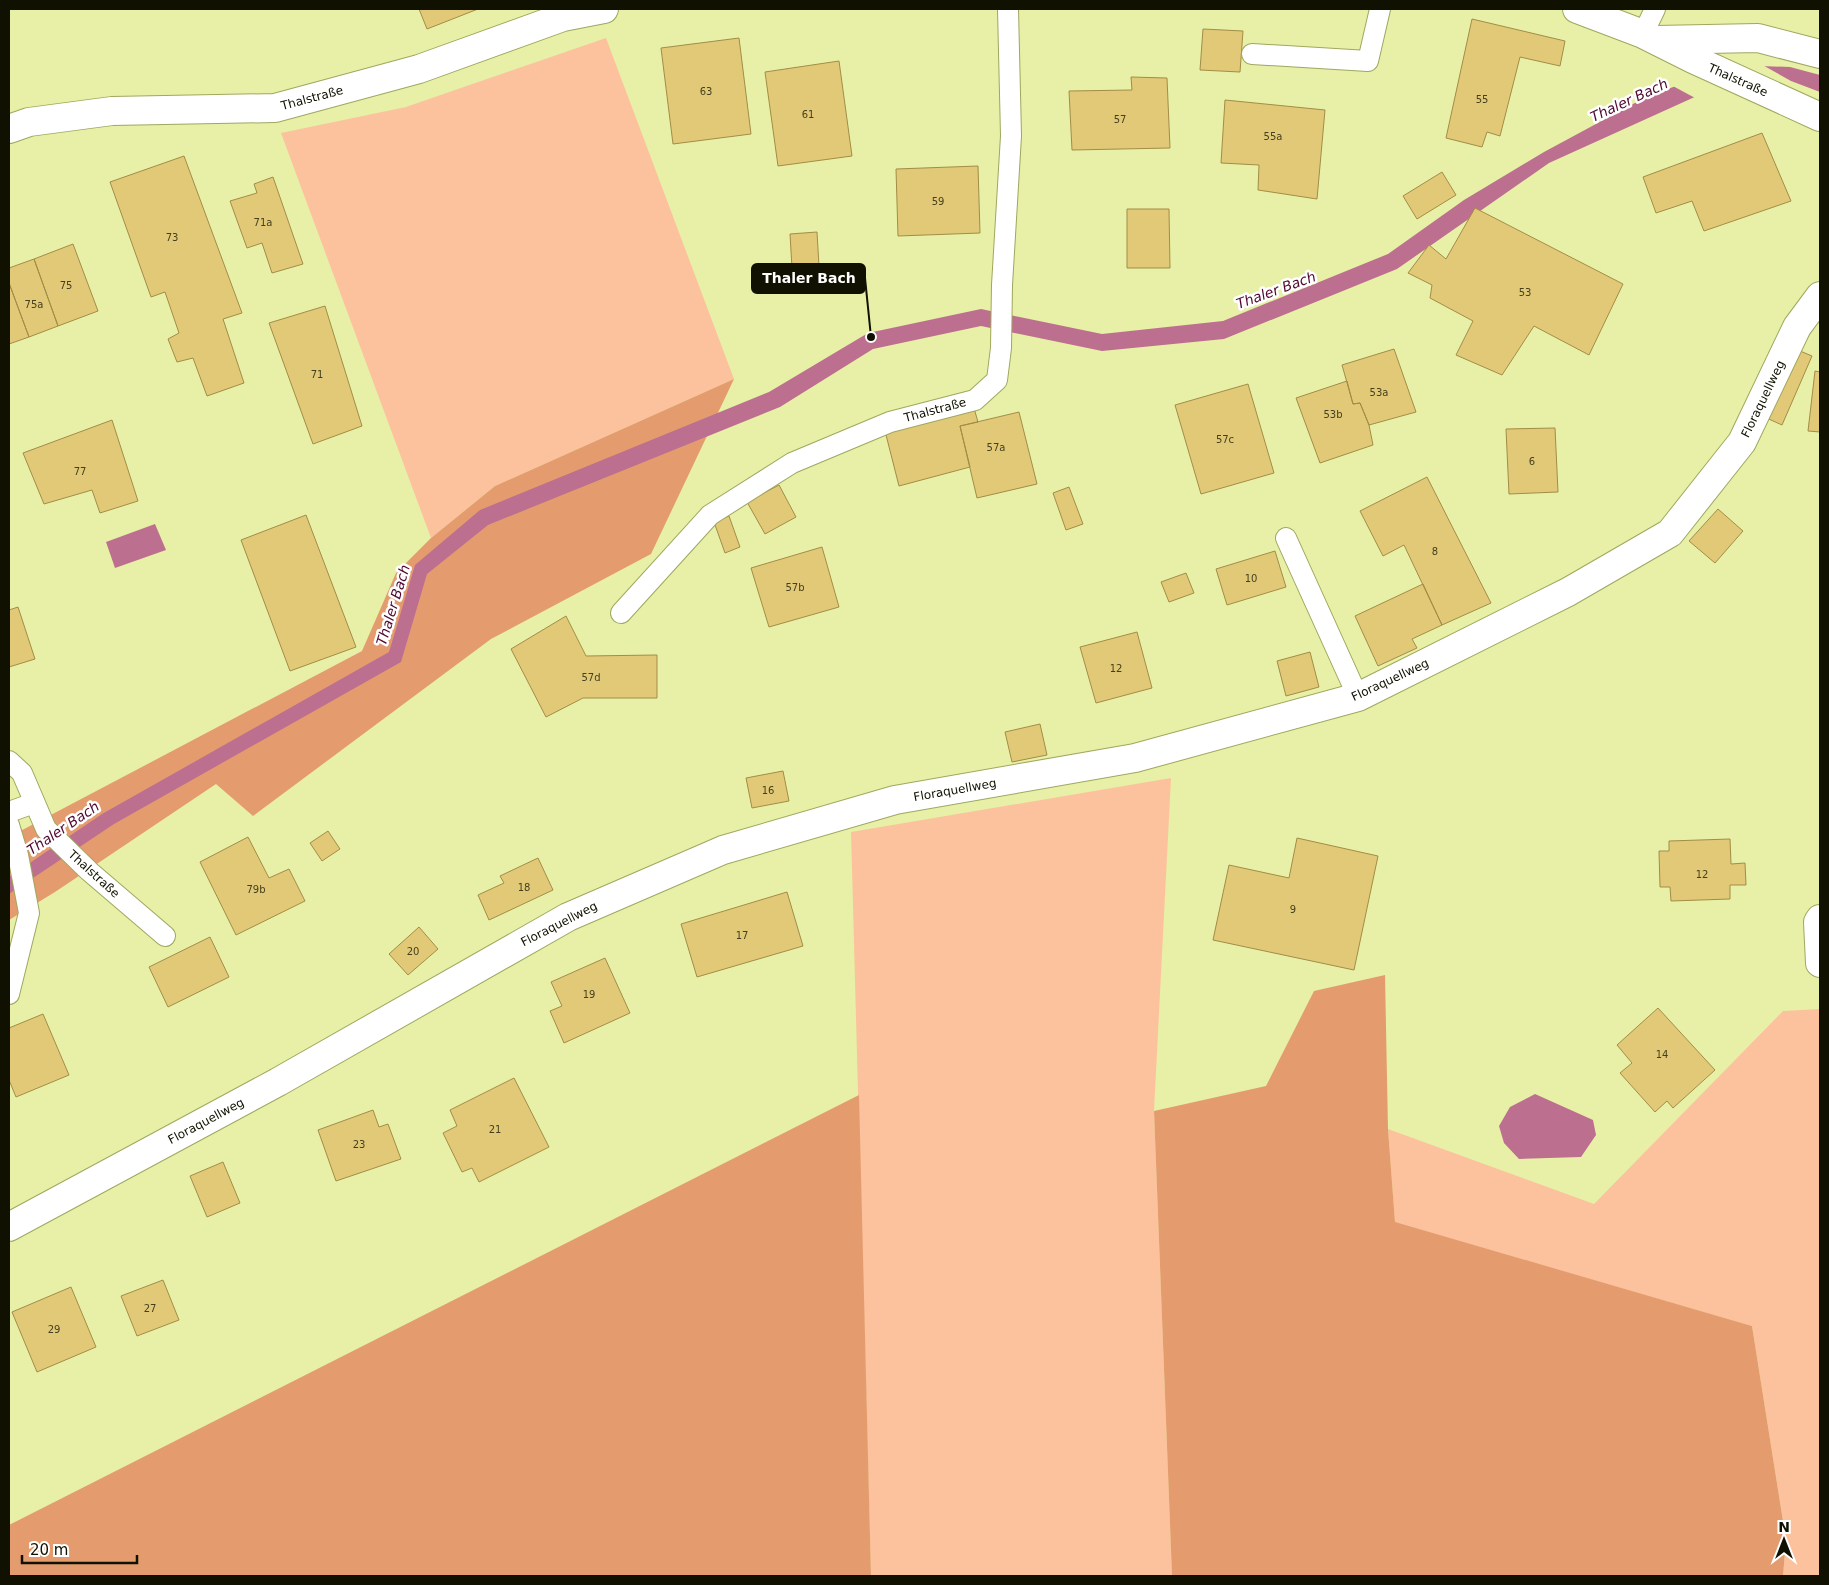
<svg xmlns="http://www.w3.org/2000/svg" width="1829" height="1585" viewBox="0 0 1829 1585" font-family="'DejaVu Sans',sans-serif">
	<style>
		.green { fill: #fcc29d }
		.forest { fill: #e49c6e }
		.water { fill: #bd6f90 }
		.pier { fill: #e7f0a6 }
		.building { fill: #e1c977; stroke: #a28d46 }
		.lines { fill: none; stroke-linecap: round; stroke-linejoin: round }
		.service-casing { stroke: #a0a75f; stroke-width: 22 }
		.minor-casing { stroke: #a0a75f; stroke-width: 30 }
		.secondary-casing { stroke: #a0a75f; stroke-width: 30 }
		.service { stroke: #fff; stroke-width: 20 }
		.minor { stroke: #fff; stroke-width: 28 }
		.secondary { stroke: #fff; stroke-width: 28 }
		.labels { text-anchor: middle; stroke-width: 5; stroke-linejoin: round; paint-order: stroke }
		.number-label { font-size: 10px; fill: #443f1e }
		.street-label { font-size: 12px; fill: #101100; stroke: #fff }
		.water-label { font-size: 14px; font-style: italic; fill: #50072f; stroke: #fff }
		.leader { fill: none; stroke: #101100; stroke-width: 2 }
		.callout-dot { fill: #101100; stroke: #fff; stroke-width: 2 }
		.callout { fill: #101100; stroke: #101100; stroke-width: 2 }
		.callout-label { font-size: 14px; text-anchor: middle; font-weight: bold; fill: #fff }
	</style>
	<rect width="100%" height="100%" fill="#e7f0a6"/>
	<path class="green" d="M 606,38 L 734,379 L 495,486 L 431,538 L 281,133 L 406,107 Z
		M 1171,778 L 1154,1111 L 1172,1576 L 871,1576 L 851,832 Z
		M 1820,1009 L 1820,1576 L 1783,1576 L 1786,1540 L 1752,1326 L 1395,1223 L 1388,1129 L 1594,1204 L 1783,1011 Z"/>
	<path class="forest" d="M 734,379 L 651,554 L 491,639 L 253,816 L 216,784 L 55,892 L 9,920 L 9,837 L 362,651 L 396,573 L 431,538 L 495,486 Z
		M 1385,975 L 1388,1129 L 1395,1222 L 1752,1326 L 1786,1540 L 1783,1576 L 1172,1576 L 1154,1111 L 1266,1086 L 1314,991 Z
		M 859,1095 L 871,1576 L 9,1576 L 9,1525 Z"/>
	<path class="water" d="M 1733,65 L 1790,67 L 1820,75 L 1820,92 L 1791,81 L 1730,81 L 1549,163 L 1397,269 L 1224,339 L 1102,351 L 981,326 L 873,349 L 780,407 L 488,525 L 427,574 L 401,662 L 114,824 L 9,894 L 9,877 L 102,814 L 389,652 L 415,565 L 480,510 L 769,392 L 868,333 L 981,309 L 1102,334 L 1223,321 L 1388,254 L 1464,200 L 1544,152 L 1646,97 Z
		M 155,524 L 166,550 L 115,568 L 106,542 Z
		M 1535,1094 L 1593,1120 L 1596,1135 L 1581,1157 L 1519,1159 L 1504,1143 L 1499,1126 L 1510,1107 Z"/>
	<path class="pier" d="M 1733,63 L 1759,63 L 1791,81 L 1782,83 L 1731,84 L 1697,99 L 1671,85 Z"/>
	<path class="building" d="M 419,9 L 478,9 L 427,29 Z
		M 1472,19 L 1565,41 L 1560,66 L 1520,57 L 1500,136 L 1487,132 L 1482,147 L 1446,138 Z
		M 1203,29 L 1243,31 L 1240,72 L 1200,70 Z
		M 739,38 L 751,134 L 673,144 L 661,48 Z
		M 839,61 L 852,156 L 778,166 L 765,72 Z
		M 1131,77 L 1167,78 L 1170,148 L 1072,150 L 1069,91 L 1132,90 Z
		M 1225,100 L 1325,110 L 1317,199 L 1258,190 L 1259,165 L 1221,163 Z
		M 1762,133 L 1791,201 L 1704,231 L 1692,201 L 1656,213 L 1643,177 Z
		M 184,156 L 242,313 L 223,319 L 244,383 L 207,396 L 193,358 L 177,362 L 168,339 L 179,333 L 165,292 L 151,297 L 110,182 Z
		M 978,166 L 980,233 L 898,236 L 896,169 Z
		M 1442,172 L 1456,195 L 1417,219 L 1403,196 Z
		M 273,177 L 303,264 L 272,273 L 262,243 L 247,248 L 230,201 L 257,193 L 254,184 Z
		M 1475,208 L 1623,284 L 1589,355 L 1534,326 L 1502,375 L 1456,355 L 1473,321 L 1430,298 L 1432,285 L 1408,273 L 1429,245 L 1446,259 Z
		M 1127,209 L 1169,209 L 1170,268 L 1127,268 Z
		M 817,232 L 819,266 L 792,268 L 790,234 Z
		M 73,244 L 98,311 L 58,326 L 34,259 Z
		M 34,259 L 58,326 L 29,337 L 9,283 L 9,268 Z
		M 9,283 L 29,337 L 9,344 Z
		M 325,306 L 362,426 L 313,444 L 269,323 Z
		M 1793,348 L 1812,356 L 1782,425 L 1762,416 Z
		M 1394,349 L 1416,412 L 1369,425 L 1360,403 L 1353,404 L 1342,365 Z
		M 1815,371 L 1820,372 L 1820,432 L 1808,431 Z
		M 1347,381 L 1353,404 L 1360,403 L 1369,425 L 1373,445 L 1320,463 L 1296,398 Z
		M 1248,384 L 1274,473 L 1201,494 L 1175,405 Z
		M 974,408 L 978,422 L 960,426 L 970,467 L 899,486 L 885,431 Z
		M 1019,412 L 1037,484 L 977,498 L 960,426 Z
		M 112,420 L 138,501 L 100,513 L 92,490 L 44,504 L 23,453 Z
		M 1555,428 L 1558,492 L 1509,494 L 1506,429 Z
		M 1427,477 L 1491,603 L 1442,625 L 1404,545 L 1383,556 L 1360,511 Z
		M 779,485 L 796,517 L 765,534 L 747,502 Z
		M 1069,487 L 1083,524 L 1066,530 L 1053,493 Z
		M 1718,509 L 1743,531 L 1715,563 L 1689,541 Z
		M 306,515 L 356,647 L 290,671 L 241,540 Z
		M 729,516 L 740,547 L 725,553 L 714,522 Z
		M 822,547 L 839,607 L 769,627 L 751,568 Z
		M 1275,551 L 1286,587 L 1227,605 L 1216,569 Z
		M 1186,573 L 1194,593 L 1169,602 L 1161,582 Z
		M 1423,584 L 1442,625 L 1412,639 L 1417,648 L 1378,666 L 1355,616 Z
		M 18,607 L 35,659 L 9,667 L 9,610 Z
		M 566,616 L 586,656 L 657,655 L 657,698 L 583,698 L 546,717 L 511,649 Z
		M 1137,632 L 1152,688 L 1096,703 L 1080,647 Z
		M 1310,652 L 1319,687 L 1286,696 L 1277,661 Z
		M 1040,724 L 1047,755 L 1012,762 L 1005,732 Z
		M 783,771 L 789,801 L 752,808 L 746,778 Z
		M 328,831 L 340,849 L 322,861 L 310,843 Z
		M 248,837 L 269,878 L 289,869 L 305,901 L 236,935 L 200,862 Z
		M 1297,838 L 1378,856 L 1354,970 L 1213,940 L 1229,865 L 1289,878 Z
		M 1730,839 L 1731,864 L 1745,863 L 1746,885 L 1730,885 L 1730,899 L 1671,901 L 1670,887 L 1660,887 L 1659,851 L 1669,851 L 1669,841 Z
		M 538,858 L 553,890 L 489,920 L 478,895 L 504,883 L 500,876 Z
		M 787,892 L 803,946 L 697,977 L 681,924 Z
		M 419,927 L 438,949 L 408,975 L 389,954 Z
		M 210,937 L 229,977 L 168,1007 L 149,967 Z
		M 605,958 L 630,1013 L 564,1043 L 550,1011 L 562,1006 L 551,982 Z
		M 1658,1008 L 1715,1070 L 1673,1108 L 1667,1101 L 1655,1112 L 1620,1073 L 1632,1063 L 1617,1045 Z
		M 43,1014 L 69,1075 L 16,1097 L 9,1080 L 9,1028 Z
		M 514,1078 L 549,1147 L 479,1182 L 472,1168 L 462,1172 L 443,1133 L 457,1126 L 450,1110 Z
		M 373,1110 L 379,1127 L 388,1124 L 401,1159 L 336,1181 L 318,1130 Z
		M 223,1162 L 240,1203 L 207,1217 L 190,1176 Z
		M 163,1280 L 179,1320 L 137,1336 L 121,1296 Z
		M 71,1287 L 96,1347 L 37,1372 L 12,1312 Z"/>
	<g class="lines">
		<g class="service-casing">
			<path id="service" d="M 1643,34 L 1655,9
				M 1252,54 L 1368,61 L 1380,9
				M 1286,538 L 1358,697
				M 621,613 L 710,515 L 792,463 L 890,422 L 975,400 L 997,380 L 1001,348 L 1002,285 L 1011,136 L 1008,9
				M 9,761 L 22,773 L 46,829 L 89,871 L 165,936
				M 9,812 L 34,803
				M 9,825 L 18,855 L 29,913 L 9,994"/>
		</g>
		<g class="minor-casing">
			<path id="minor" d="M 1656,40 L 1758,38 L 1820,54
				M 1820,919 L 1818,922 L 1820,963
				M 9,1227 L 278,1082 L 568,917 L 723,850 L 895,800 L 1135,758 L 1358,697 L 1568,592 L 1670,533 L 1742,442 L 1797,327 L 1820,296"/>
		</g>
		<g class="secondary-casing">
			<path id="secondary" d="M 1577,9 L 1643,34 L 1693,59 L 1820,117
				M 9,129 L 29,122 L 112,111 L 275,108 L 419,69 L 563,17 L 604,9"/>
		</g>
		<use href="#service" class="service"/>
		<use href="#minor" class="minor"/>
		<use href="#secondary" class="secondary"/>
	</g>
	<g class="labels">
		<g class="number-label">
			<text x="706" y="95">63</text>
			<text x="1482" y="103">55</text>
			<text x="808" y="118">61</text>
			<text x="1120" y="123">57</text>
			<text x="1273" y="140">55a</text>
			<text x="938" y="205">59</text>
			<text x="263" y="226">71a</text>
			<text x="172" y="241">73</text>
			<text x="66" y="289">75</text>
			<text x="1525" y="296">53</text>
			<text x="34" y="308">75a</text>
			<text x="317" y="378">71</text>
			<text x="1379" y="396">53a</text>
			<text x="1333" y="418">53b</text>
			<text x="1225" y="443">57c</text>
			<text x="996" y="451">57a</text>
			<text x="1532" y="465">6</text>
			<text x="80" y="475">77</text>
			<text x="1435" y="555">8</text>
			<text x="1251" y="582">10</text>
			<text x="795" y="591">57b</text>
			<text x="1116" y="672">12</text>
			<text x="591" y="681">57d</text>
			<text x="768" y="794">16</text>
			<text x="1702" y="878">12</text>
			<text x="524" y="891">18</text>
			<text x="256" y="893">79b</text>
			<text x="1293" y="913">9</text>
			<text x="742" y="939">17</text>
			<text x="413" y="955">20</text>
			<text x="589" y="998">19</text>
			<text x="1662" y="1058">14</text>
			<text x="495" y="1133">21</text>
			<text x="359" y="1148">23</text>
			<text x="150" y="1312">27</text>
			<text x="54" y="1333">29</text>
		</g>
		<g class="street-label">
			<text transform="translate(1738 80) rotate(24)" y="4">Thalstraße</text>
			<text transform="translate(312 98) rotate(-15)" y="4">Thalstraße</text>
			<text transform="translate(1763 399) rotate(-64)" y="4">Floraquellweg</text>
			<text transform="translate(935 410) rotate(-15)" y="4">Thalstraße</text>
			<text transform="translate(1390 680) rotate(-25)" y="4">Floraquellweg</text>
			<text transform="translate(955 790) rotate(-10)" y="4">Floraquellweg</text>
			<text transform="translate(94 874) rotate(42)" y="4">Thalstraße</text>
			<text transform="translate(559 924) rotate(-27)" y="4">Floraquellweg</text>
			<text transform="translate(206 1121) rotate(-28)" y="4">Floraquellweg</text>
		</g>
		<g class="water-label">
			<text transform="translate(1629 100) rotate(-25)" y="5">Thaler Bach</text>
			<text transform="translate(1276 290) rotate(-20)" y="5">Thaler Bach</text>
			<text transform="translate(393 605) rotate(-73)" y="5">Thaler Bach</text>
			<text transform="translate(63 828) rotate(-34)" y="5">Thaler Bach</text>
		</g>
	</g>
	<path class="leader" d="M871 337L865 278"/>
	<circle class="callout-dot" cx="871" cy="337" r="5"/>
	<rect class="callout" x="752" y="264" width="113" height="29" rx="5"/>
	<g class="callout-label">
		<text x="809" y="283">Thaler Bach</text>
	</g>
	<rect width="1829" height="1585" fill="none" stroke="#101100" stroke-width="20"/>
	<g transform="translate(1784 1540)" stroke="#ffffff" stroke-width="4" paint-order="stroke">
	<path d="M0-4L9 19L0 12L-9 19Z" fill="#101100"/>
	<text y="-8" font-size="14" font-weight="bold" text-anchor="middle" fill="#101100">N</text>
	</g>
	<path d="M22 1555v8h115v-8" fill="none" stroke="#101100" stroke-width="2.5"/>
	<text x="30" y="1555" font-size="15" fill="#101100" stroke="#ffffff" stroke-width="4" paint-order="stroke">20 m</text>
</svg>
